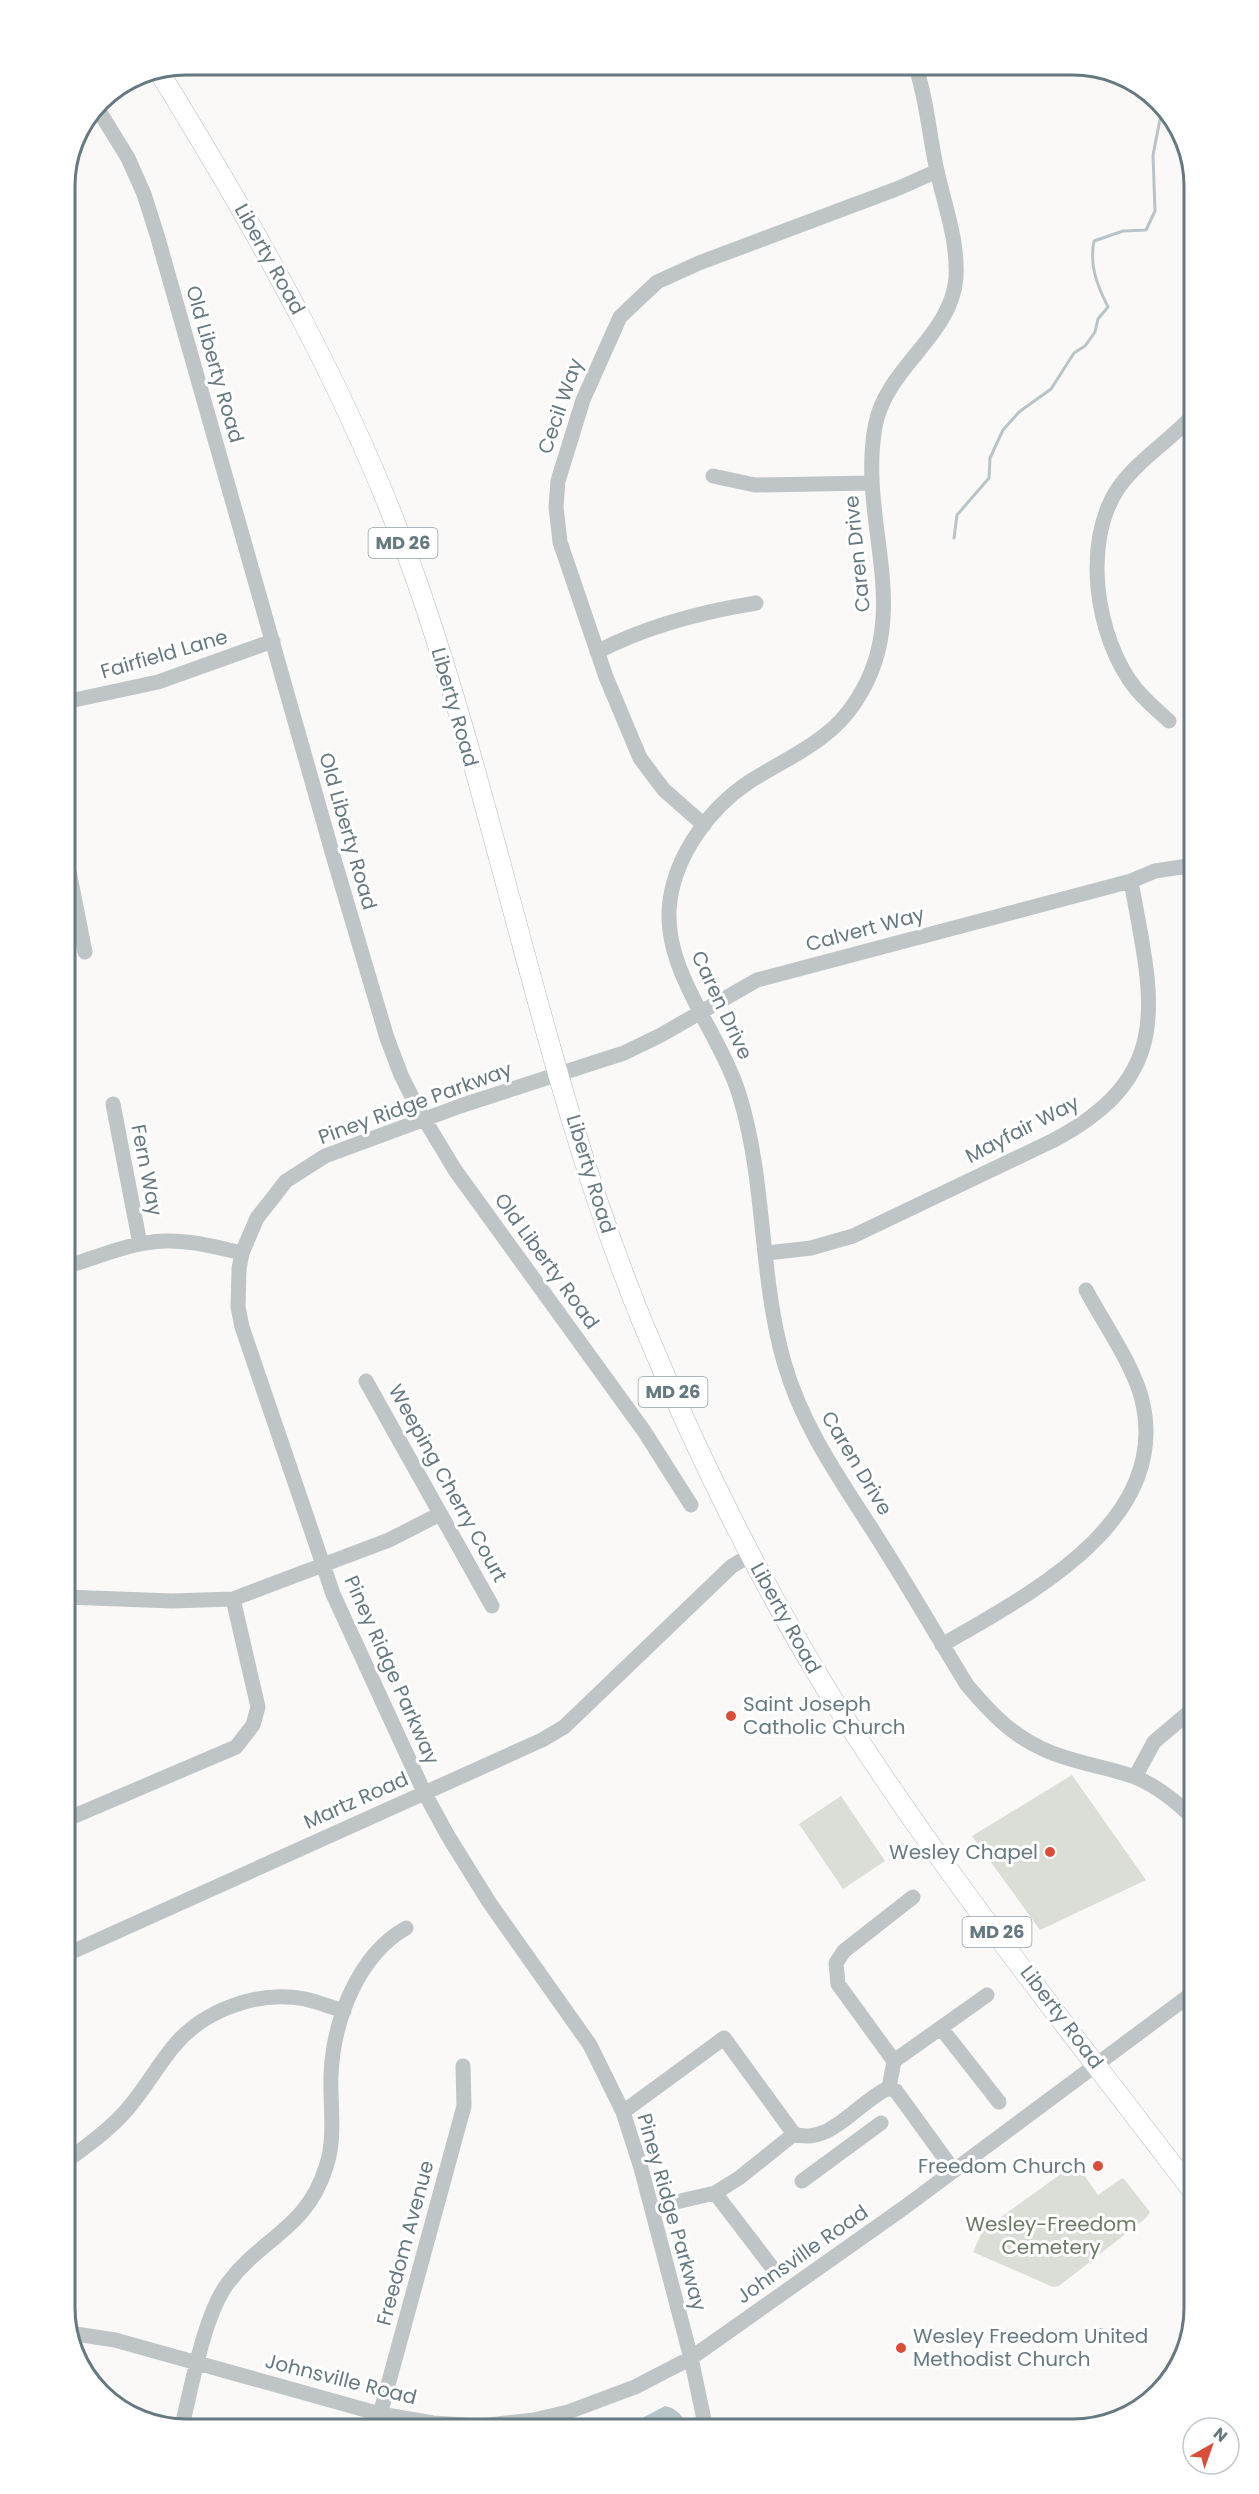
<svg xmlns="http://www.w3.org/2000/svg" width="1259" height="2494" viewBox="0 0 1259 2494" font-family="Poppins,sans-serif">
	<style>
		.green { fill: #daded7 }
		.water { fill: #b8c5c8 }
		.lines { fill: none; stroke-linecap: round; stroke-linejoin: round }
		.stream { stroke: #b8c5c8; stroke-width: 3 }
		.major-casing { stroke: #b3b9bc; stroke-width: 21 }
		.minor { stroke: #bfc4c7; stroke-width: 15 }
		.major { stroke: #fff; stroke-width: 20 }
		.poi-dot { fill: #d84e3a; stroke: #fff; stroke-width: 2 }
		.labels { text-anchor: middle; stroke-width: 6; stroke-linejoin: round; paint-order: stroke }
		.shield { fill: #fff; stroke: #94a0a6; stroke-width: 1.5 }
		.shield-label { font-size: 18px; font-weight: bold; fill: #667880 }
		.street-label { font-size: 20px; fill: #667880; stroke: #fff }
		.poi-label { font-size: 20px; fill: #667880; stroke: #fff; text-anchor: start }
		.park-label { font-size: 20px; fill: #6b7965; stroke: #fff }
		.rim { fill: none; stroke: #667880; stroke-width: 3 }
	</style>
	<rect width="100%" height="100%" fill="#faf9f8"/>
	<path class="green" d="M 1072,1775 L 1146,1880 L 1040,1930 L 972,1836 Z
		M 841,1796 L 885,1861 L 843,1889 L 799,1824 Z
		M 1076,2163 L 1098,2195 L 1122,2178 L 1124,2179 L 1150,2212 L 1146,2218 L 1059,2286 L 1053,2287 L 973,2252 L 983,2230 Z"/>
	<path class="water" d="M 1100,2328 L 1105,2329 L 1108,2334 L 1098,2344 L 1093,2343 L 1092,2334 Z
		M 665,2406 C 678,2409 684,2416 686,2429 L 621,2429 Z"/>
	<g class="lines">
		<path class="stream" d="M 954,538 L 957,515 L 989,478 L 990,458 L 1003,430 L 1019,412 L 1051,389 L 1074,353 L 1085,346 L 1095,332 L 1098,319 L 1108,307 C 1097,285 1089,265 1094,241 L 1123,231 L 1146,230 L 1155,211 L 1153,155 L 1162,109"/>
		<g class="major-casing">
			<path id="major" d="M 158,70 C 259,234 354,400 417,582 C 502,827 545,1086 644,1326 C 696,1452 756,1574 827,1690 C 936,1866 1069,2028 1194,2193"/>
		</g>
		<path class="minor" d="M 915,65 C 927,99 929,135 937,171 C 945,207 958,240 956,278 C 951,337 885,368 875,427 C 858,523 915,611 856,701 C 830,742 788,757 749,782 C 710,808 677,853 670,900 C 660,968 719,1030 739,1094 C 766,1180 759,1275 784,1362 C 803,1430 845,1486 882,1545 C 911,1591 938,1638 967,1685 C 989,1711 1011,1735 1043,1749 C 1072,1763 1105,1766 1135,1777 C 1157,1786 1178,1803 1194,1819
			M 96,106 L 128,158 L 144,194 L 157,235 L 334,859 L 387,1038 L 401,1075 L 417,1107 L 455,1170 L 644,1431 L 691,1505
			M 713,476 L 755,485 L 871,483
			M 597,652 C 646,626 701,612 756,603
			M 65,702 L 158,682 L 273,641
			M 1169,721 C 1158,711 1146,701 1136,689 C 1096,639 1081,542 1119,487 C 1139,459 1171,440 1194,414
			M 704,825 L 664,790 L 640,758 L 606,677 L 560,542 L 556,507 L 558,481 L 583,400 L 620,317 L 657,282 L 699,263 L 899,188 L 937,171
			M 65,851 L 85,952
			M 113,1104 L 140,1244
			M 767,1253 L 811,1248 L 853,1236 L 1052,1141 C 1178,1075 1152,999 1131,881
			M 65,1267 C 96,1258 131,1242 164,1241 C 190,1240 216,1247 242,1253
			M 366,1381 L 492,1606
			M 65,1597 L 172,1601 L 233,1599 L 389,1540 L 440,1514
			M 942,1645 C 1028,1595 1172,1522 1142,1400 C 1134,1366 1103,1322 1086,1290
			M 1135,1777 L 1154,1742 L 1194,1708
			M 65,1820 L 236,1747 L 253,1725 L 258,1707 L 233,1599
			M 65,1955 L 542,1740 L 564,1727 L 732,1566 L 751,1555
			M 941,2028 L 999,2102
			M 894,2061 L 838,1984 L 836,1963 L 844,1951 L 913,1897
			M 889,2088 L 894,2061 L 987,1995
			M 889,2088 L 896,2091 L 954,2171
			M 623,2112 L 724,2038 L 794,2134 C 831,2146 858,2101 889,2088
			M 65,2162 C 85,2147 107,2132 124,2113 C 143,2092 156,2068 173,2047 C 203,2010 258,1990 305,1999 C 318,2002 331,2007 344,2011
			M 802,2181 L 881,2123
			M 715,2193 L 774,2270
			M 676,2202 L 715,2193 L 739,2178 L 794,2134
			M 69,2333 L 115,2340 L 380,2414 L 433,2423 L 480,2426 L 534,2420 L 568,2412 L 635,2387 L 691,2358 L 905,2207 L 1194,1992
			M 181,2429 C 192,2388 203,2316 228,2283 C 262,2237 307,2229 326,2167 C 336,2138 330,2106 331,2076 C 333,2022 357,1956 406,1928
			M 376,2429 L 464,2106 L 463,2066
			M 706,2429 L 691,2358 L 641,2168 L 623,2112 L 590,2045 L 489,1902 L 448,1836 L 424,1792 L 333,1594 L 242,1327 L 238,1307 L 239,1269 L 242,1253 L 257,1218 L 286,1181 L 325,1156 L 463,1105 L 624,1053 L 661,1035 L 757,980 L 1131,881 L 1155,871 L 1194,865"/>
		<use href="#major" class="major"/>
	</g>
	<g class="poi-dot">
		<circle cx="731" cy="1716" r="6"/>
		<circle cx="1050" cy="1852" r="6"/>
		<circle cx="1098" cy="2166" r="6"/>
		<circle cx="901" cy="2348" r="6"/>
	</g>
	<g class="labels">
		<g class="shield">
			<rect x="368.5" y="528" width="69" height="30" rx="4.5"/>
			<rect x="638.5" y="1377" width="69" height="30" rx="4.5"/>
			<rect x="962.5" y="1917" width="69" height="30" rx="4.5"/>
		</g>
		<g class="shield-label">
			<text x="403" y="549">MD 26</text>
			<text x="673" y="1398">MD 26</text>
			<text x="997" y="1938">MD 26</text>
		</g>
		<g class="street-label">
			<text transform="translate(270 259) rotate(61)" y="7">Liberty Road</text>
			<text transform="translate(215 364) rotate(74)" y="7">Old Liberty Road</text>
			<text transform="translate(560 406) rotate(-71)" y="7">Cecil Way</text>
			<text transform="translate(857 554) rotate(-96)" y="7">Caren Drive</text>
			<text transform="translate(164 654) rotate(-16)" y="7">Fairfield Lane</text>
			<text transform="translate(455 707) rotate(74)" y="7">Liberty Road</text>
			<text transform="translate(348 831) rotate(74)" y="7">Old Liberty Road</text>
			<text transform="translate(865 929) rotate(-15)" y="7">Calvert Way</text>
			<text transform="translate(722 1005) rotate(65)" y="7">Caren Drive</text>
			<text transform="translate(415 1103) rotate(-20)" y="7">Piney Ridge Parkway</text>
			<text transform="translate(1022 1129) rotate(-27)" y="7">Mayfair Way</text>
			<text transform="translate(147 1170) rotate(79)" y="7">Fern Way</text>
			<text transform="translate(591 1174) rotate(73)" y="7">Liberty Road</text>
			<text transform="translate(547 1261) rotate(54)" y="7">Old Liberty Road</text>
			<text transform="translate(857 1463) rotate(59)" y="7">Caren Drive</text>
			<text transform="translate(448 1483) rotate(61)" y="7">Weeping Cherry Court</text>
			<text transform="translate(786 1618) rotate(61)" y="7">Liberty Road</text>
			<text transform="translate(392 1670) rotate(66)" y="7">Piney Ridge Parkway</text>
			<text transform="translate(356 1800) rotate(-24)" y="7">Martz Road</text>
			<text transform="translate(1062 2017) rotate(53)" y="7">Liberty Road</text>
			<text transform="translate(672 2212) rotate(74)" y="7">Piney Ridge Parkway</text>
			<text transform="translate(405 2243) rotate(-75)" y="7">Freedom Avenue</text>
			<text transform="translate(802 2254) rotate(-35)" y="7">Johnsville Road</text>
			<text transform="translate(341 2379) rotate(14)" y="7">Johnsville Road</text>
		</g>
		<g class="poi-label">
			<text x="743" y="1711">Saint Joseph<tspan x="743" dy="23">Catholic Church</tspan></text>
			<text x="1038" y="1859" text-anchor="end">Wesley Chapel</text>
			<text x="1086" y="2173" text-anchor="end">Freedom Church</text>
			<text x="913" y="2343">Wesley Freedom United<tspan x="913" dy="23">Methodist Church</tspan></text>
		</g>
		<g class="park-label">
			<text x="1051" y="2231">Wesley-Freedom<tspan x="1051" dy="23">Cemetery</tspan></text>
		</g>
	</g>
	<path d="M0 0H1259V2494H0ZM186 75H1073A111 111 0 0 1 1184 186V2308A111 111 0 0 1 1073 2419H186A111 111 0 0 1 75 2308V186A111 111 0 0 1 186 75Z" fill="#fff" fill-rule="evenodd"/>
	<path class="rim" d="M186 75H1073A111 111 0 0 1 1184 186V2308A111 111 0 0 1 1073 2419H186A111 111 0 0 1 75 2308V186A111 111 0 0 1 186 75Z"/>
	<g transform="translate(1211 2446) rotate(40)"><circle r="28" fill="#ffffff" stroke="#c2c9cc" stroke-width="1.5"/>
	<path d="M0-4.5L10 22L0 15L-10 22Z" fill="#d84e3a"/>
	<text y="-9" font-size="16" font-weight="bold" text-anchor="middle" fill="#667880">N</text>
	</g>
</svg>
